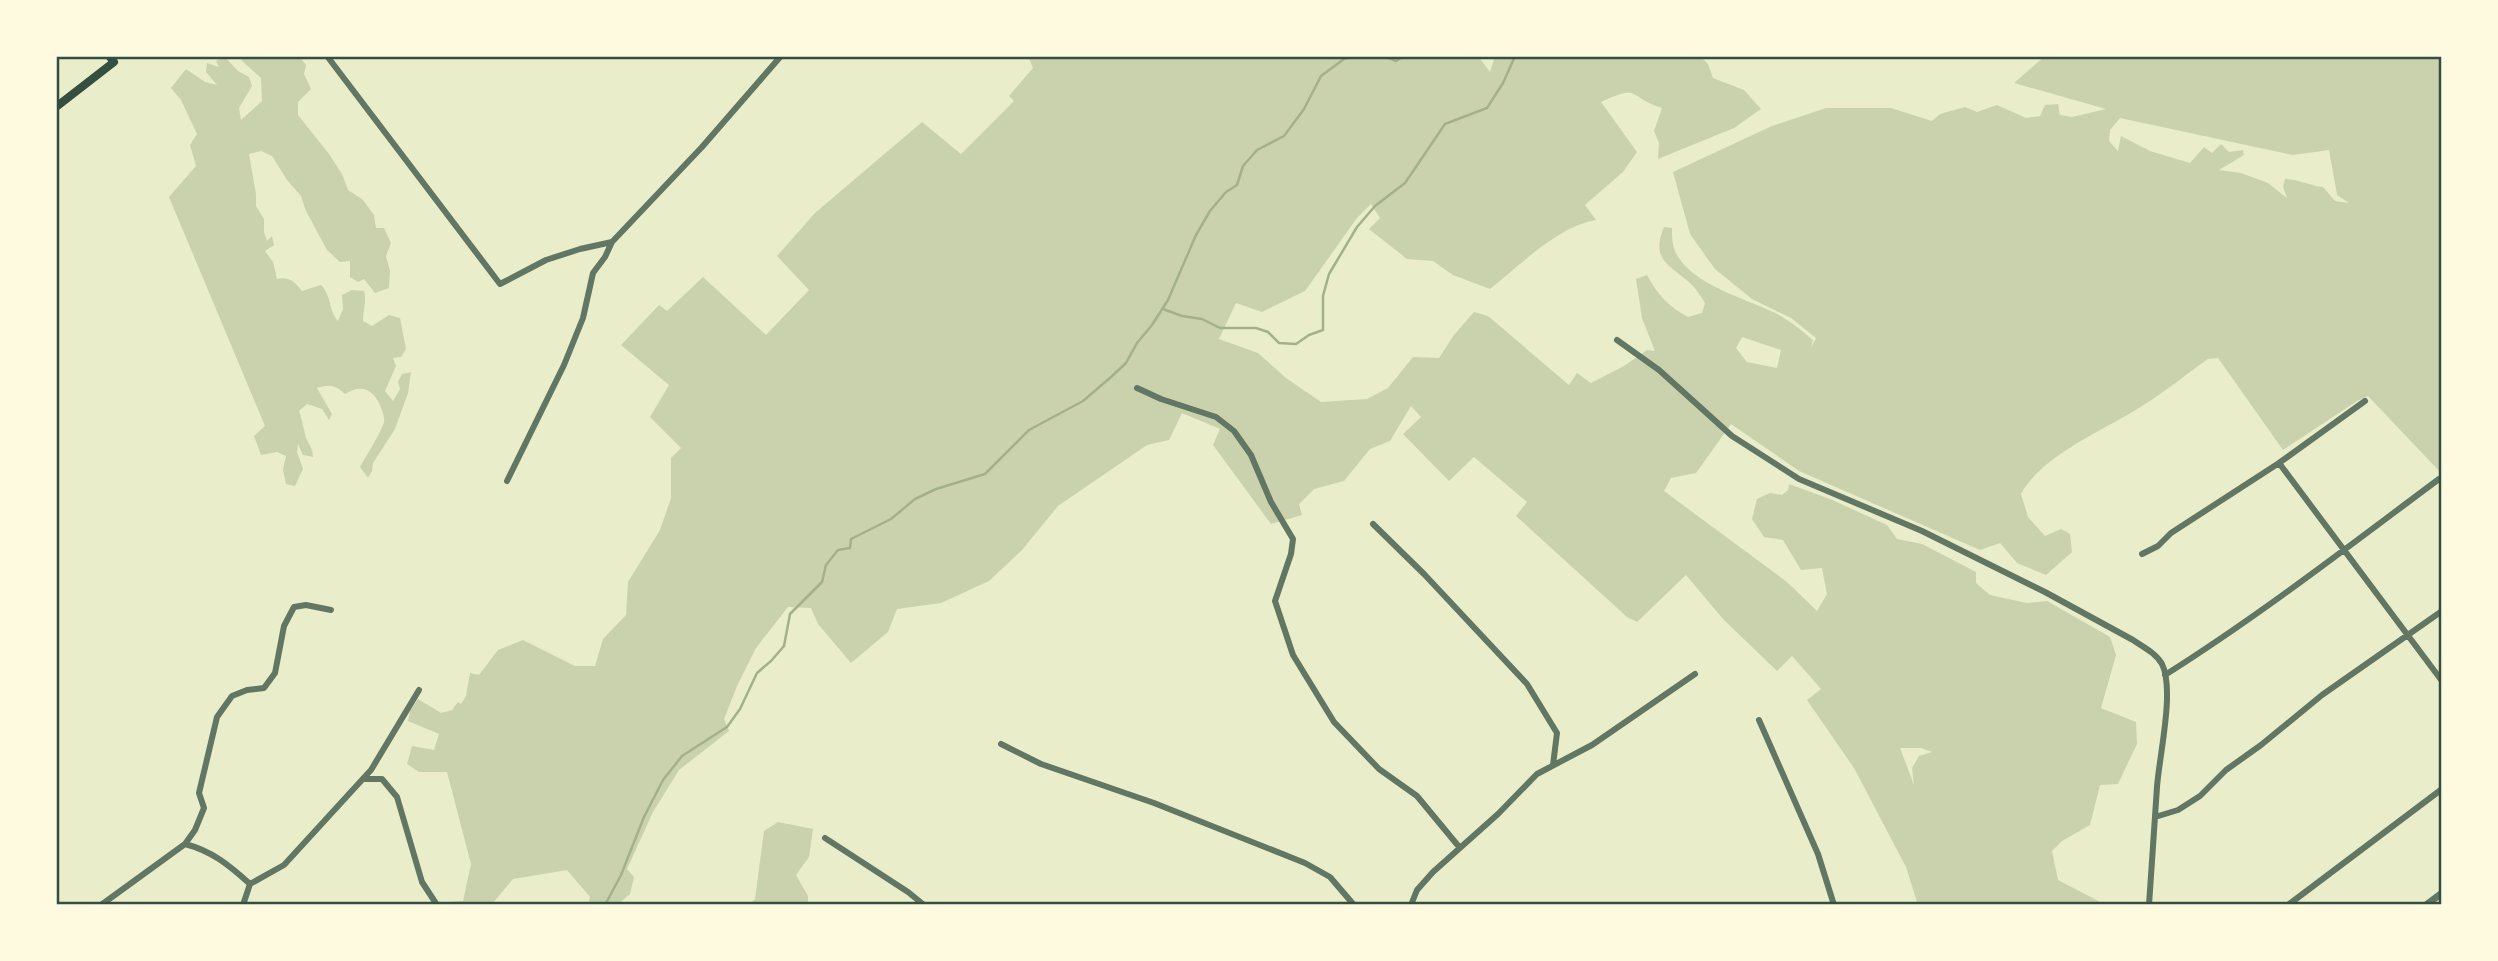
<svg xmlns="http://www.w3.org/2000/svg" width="2498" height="961" viewBox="0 0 2498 961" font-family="'Crimson Pro',serif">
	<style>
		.green { fill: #cad2ad; fill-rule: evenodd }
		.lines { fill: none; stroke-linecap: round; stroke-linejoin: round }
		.stream { stroke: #a3b18a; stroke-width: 2.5 }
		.minor { stroke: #617663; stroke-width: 6 }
		.tertiary { stroke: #617663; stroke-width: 7 }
		.secondary { stroke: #344e41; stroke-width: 8 }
		.neatline { fill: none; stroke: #344e41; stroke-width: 2.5 }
	</style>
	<rect width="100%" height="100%" fill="#e9edc9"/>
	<path class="green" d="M 245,56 L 299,56 L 306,65 L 304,74 L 311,89 L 298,102 L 298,115 L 329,154 L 342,174 L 348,190 L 363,200 L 374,215 L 376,228 L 384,228 L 391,243 L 386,256 L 390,271 L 389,288 L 375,293 L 364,279 L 358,282 L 350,277 L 350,261 L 340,262 L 327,250 L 306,211 L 301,196 L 287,180 L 272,156 L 261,151 L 249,154 L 256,194 L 256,206 L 264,219 L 264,232 L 267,241 L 272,236 L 274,245 L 265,251 L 273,262 L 277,279 C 289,276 295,282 302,291 L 321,285 C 332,296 328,310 338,321 L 343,309 L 342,295 L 352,290 L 364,291 C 367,302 363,309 363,321 L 372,326 L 389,315 L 400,318 L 406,349 L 401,357 L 393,358 L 396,366 L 385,391 L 393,401 L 400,389 L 398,382 L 402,374 L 411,372 L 408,393 L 395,429 L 373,463 L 372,471 L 368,478 L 360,467 C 365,458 383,429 384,422 C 385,417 382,410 380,405 C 373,389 361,384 345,394 C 335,385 330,384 317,388 L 332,414 L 329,420 L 322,409 L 307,404 L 299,411 C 302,419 303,426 305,434 C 307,444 313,446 313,457 L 303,455 L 298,444 L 297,452 L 303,469 L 295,486 L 286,484 L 283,470 L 286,456 L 277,452 L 261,455 L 254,436 L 265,426 L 169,197 L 196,166 L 190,145 L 197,134 L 181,100 L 171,88 L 186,69 L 205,82 L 217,85 L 206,72 L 207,63 L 219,67 L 216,61 L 225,57 L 238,71 L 249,77 L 252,86 L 239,108 L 241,120 L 262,101 L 261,78 L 241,60 Z
		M 1028,56 L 1478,56 L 1490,72 L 1495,56 L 1700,56 L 1708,64 L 1713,78 L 1744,90 L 1761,109 L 1734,128 L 1658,159 L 1659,143 L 1654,131 L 1662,108 C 1628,97 1640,83 1601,102 L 1637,152 L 1623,172 L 1585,205 L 1596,220 C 1556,227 1521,265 1490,289 L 1453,275 L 1433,261 L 1407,259 L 1369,229 L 1380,218 L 1371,204 L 1357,218 L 1305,291 L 1262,312 L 1236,303 L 1219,339 L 1258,353 L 1286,378 L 1321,402 L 1367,399 L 1388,388 L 1413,357 L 1439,358 L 1454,335 L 1474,312 L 1488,316 L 1569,385 L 1577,373 L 1591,383 L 1624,366 L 1647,350 L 1655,351 L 1642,318 L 1636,279 L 1647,275 C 1657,294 1669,307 1688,317 L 1702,313 L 1705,303 C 1701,297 1697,290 1692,285 C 1673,266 1649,262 1664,227 L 1672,228 C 1672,237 1672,247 1677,255 C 1694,285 1744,298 1773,312 C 1788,319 1801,330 1813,340 L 1811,348 L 1816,338 L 1791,318 L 1752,299 L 1715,269 L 1690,234 L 1673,172 L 1772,126 L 1826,108 L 1891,108 L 1932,121 L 1940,114 L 1965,107 L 1977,112 L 1997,105 L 2026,118 L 2040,116 L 2045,105 L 2058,104 L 2060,115 L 2072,117 L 2106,109 L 2014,83 L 2045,56 L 2442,56 L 2442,474 L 2368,396 L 2357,401 L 2283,450 L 2218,358 L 2208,359 C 2186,374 2165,392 2142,406 C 2105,430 2043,454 2021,494 L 2028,517 L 2045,536 L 2061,529 L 2070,534 L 2072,552 L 2046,575 L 2017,563 L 2000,543 L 1980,550 L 1799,471 L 1731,424 L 1696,473 L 1671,478 L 1664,491 L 1787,582 L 1817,611 L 1827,594 L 1822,568 L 1801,570 L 1783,540 L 1764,537 L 1752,519 L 1757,499 L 1770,493 L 1782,495 L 1788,490 L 1789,484 L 1830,499 L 1887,525 L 1897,539 L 1922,544 L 1976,572 L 1976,583 L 1990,595 L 2027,603 L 2047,601 L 2110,637 L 2116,655 L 2101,708 L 2136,722 L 2137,744 L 2118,784 L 2100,785 L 2090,825 L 2062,841 L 2052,851 L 2058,880 L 2106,905 L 1918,905 L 1906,867 L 1854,768 L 1807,700 L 1821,689 L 1792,656 L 1777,671 L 1724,620 L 1686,575 L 1637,622 L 1627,617 L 1516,516 L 1527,502 L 1474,457 L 1449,481 L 1403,434 L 1421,417 L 1411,406 L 1390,441 L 1370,449 L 1344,481 L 1314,489 L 1299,504 L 1302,515 L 1271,524 L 1213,445 L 1220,429 L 1182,413 L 1169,440 L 1147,445 L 1058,506 L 1022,550 L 989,581 L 941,603 L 897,609 L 888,632 L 851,663 L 818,624 L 811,608 L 788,607 L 756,648 L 737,686 L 724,719 L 729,731 L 679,770 L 653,812 L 627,869 L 634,877 L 630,894 L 617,905 L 588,905 L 590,897 L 567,870 L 513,879 L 491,905 L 444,905 L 448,902 L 463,901 L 471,864 L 447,772 L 419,772 L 407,764 L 412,746 L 434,750 L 439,734 L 408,721 L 410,711 L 418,699 L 441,713 L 452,710 L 458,702 L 461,704 L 466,696 L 470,673 L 479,675 L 498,650 L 523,640 L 575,666 L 595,666 L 603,639 L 626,615 L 628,582 L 660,530 L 671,498 L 671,458 L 681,448 L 650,417 L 669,385 L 621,345 L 659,305 L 667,311 L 703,277 L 766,335 L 809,290 L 777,256 L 815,213 L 922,122 L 961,154 L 1014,101 L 1009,96 L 1033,68 ZM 2120,118 L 2293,155 L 2329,150 L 2337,195 L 2349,203 L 2335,201 L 2323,187 C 2309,186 2299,179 2285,179 L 2283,187 L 2287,198 L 2268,183 L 2241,173 L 2219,170 L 2244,155 L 2243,150 L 2229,152 L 2221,144 L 2212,153 L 2204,147 L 2190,163 L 2150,151 L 2121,136 L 2118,151 L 2109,141 L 2110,130 ZM 1742,337 L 1781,350 L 1777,368 L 1747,362 L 1736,348 ZM 1900,748 L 1921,748 L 1932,752 L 1919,756 L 1912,768 L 1914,785 Z
		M 778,822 L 813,829 L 809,857 L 796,875 L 808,896 L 808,905 L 749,905 L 755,899 L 764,831 Z"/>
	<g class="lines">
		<path class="stream" d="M 1384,56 L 1396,61 L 1404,56
			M 1163,309 L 1182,316 L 1202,319 L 1220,328 L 1256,328 L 1268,332 L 1279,343 L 1296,344 L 1309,335 L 1323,330 L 1323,296 L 1329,274 L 1357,227 L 1375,206 L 1405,183 L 1445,124 L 1487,108 L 1503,83 L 1515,56
			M 605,905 L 621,875 L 644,817 L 663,780 L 682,756 L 727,727 L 740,709 L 757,673 L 771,661 L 784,646 L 790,614 L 822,582 L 826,565 L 838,550 L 850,548 L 851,539 L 891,519 L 915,499 L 936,489 L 985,474 L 1029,430 L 1083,401 L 1111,377 L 1126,363 L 1137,343 L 1152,325 L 1168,300 L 1196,235 L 1210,211 L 1226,192 L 1237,185 L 1243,166 L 1257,150 L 1284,136 L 1304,109 L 1321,76 L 1344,59 L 1353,56"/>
		<path class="minor" d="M 327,56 L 500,284 L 546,260 L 580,249 L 612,242 L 702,147 L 781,56
			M 1617,340 L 1659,370 L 1732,436 L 1799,479 L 1922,531 L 2045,592 L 2133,640 C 2143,647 2156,653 2162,664 C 2175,690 2159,757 2157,787 C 2154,826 2152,866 2149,905
			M 1137,388 L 1161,399 L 1216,417 L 1234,431 L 1251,455 L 1271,502 L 1293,539 L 1291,554 L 1275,601 L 1293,655 L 1334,722 L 1379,769 L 1417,796 L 1460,848
			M 2279,463 L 2442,681
			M 507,481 L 564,365 L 583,318 L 593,273 L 605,257 L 612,242
			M 1373,524 L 1424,574 L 1527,684 L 1557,733 L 1553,765
			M 2142,554 L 2158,546 L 2171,533 L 2279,463 L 2365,401
			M 2165,675 C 2260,615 2349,546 2439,479
			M 1759,720 L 1818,854 L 1834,905
			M 1001,744 L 1041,764 L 1154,803 L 1305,863 L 1330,877 L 1354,905
			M 364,779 L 382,779 L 397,797 L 422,882 L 437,905
			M 2155,817 L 2178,810 L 2200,796 L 2226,770 L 2261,745 L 2322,695 L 2442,611
			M 825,838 L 908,892 L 924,905
			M 185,844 C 212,851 229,865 250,884
			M 101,905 L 185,844 L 195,830 L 204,808 L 199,793 L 217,717 L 232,696 L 247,690 L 264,688 L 275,673 L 284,626 L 294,607 L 306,605 L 331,610
			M 243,905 L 250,884 L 284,865 L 371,770 L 419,690
			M 1411,905 L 1417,890 L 1433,872 L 1498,814 L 1537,774 L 1592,745 L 1695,674
			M 2288,905 L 2442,789"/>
		<path class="tertiary" d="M 2426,905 L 2442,893"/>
		<path class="secondary" d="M 56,107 L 114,62 L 109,56"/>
	</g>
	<rect width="2498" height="961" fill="none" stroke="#fefae0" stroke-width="116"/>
	<rect x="58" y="58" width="2382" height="845" class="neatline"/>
</svg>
